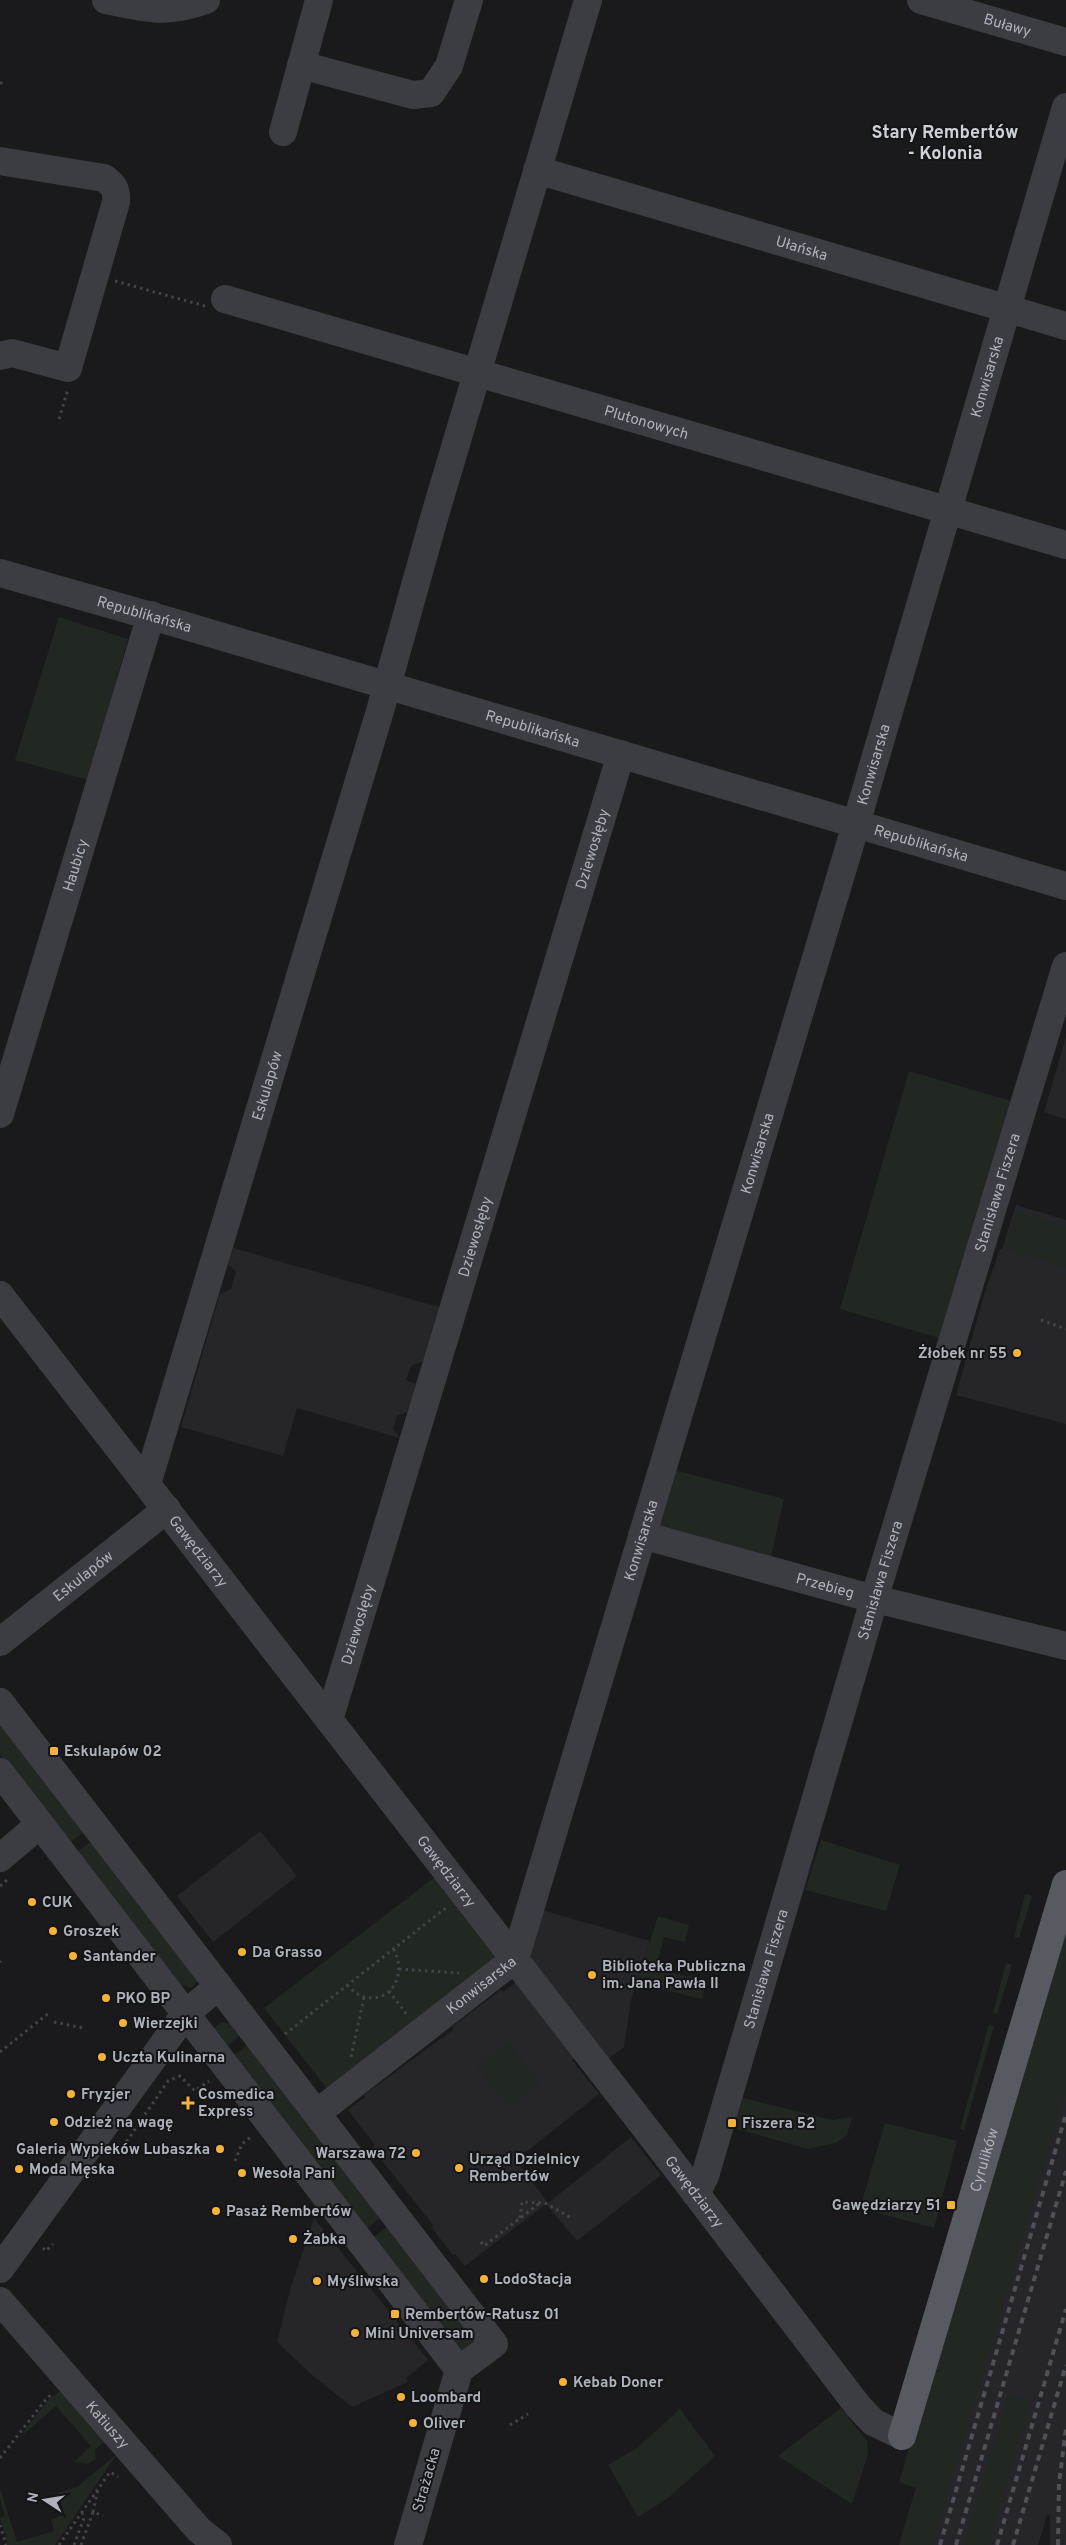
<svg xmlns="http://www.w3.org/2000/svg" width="1066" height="2545" viewBox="0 0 1066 2545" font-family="Overpass,sans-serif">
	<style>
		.built { fill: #26262a }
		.green { fill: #202821 }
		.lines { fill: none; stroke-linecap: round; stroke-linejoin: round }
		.path { stroke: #414449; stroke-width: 3; stroke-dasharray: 2.5 4; stroke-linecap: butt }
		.minor { stroke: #3b3d42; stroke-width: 28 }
		.major { stroke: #575a61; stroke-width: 28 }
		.rail { stroke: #4e5157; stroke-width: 4; stroke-dasharray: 6 5; stroke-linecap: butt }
		.poi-dot { fill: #f6b33a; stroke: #151518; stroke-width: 2 }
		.labels { text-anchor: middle; stroke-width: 4; stroke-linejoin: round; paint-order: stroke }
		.street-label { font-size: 15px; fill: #adb2bc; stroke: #151518 }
		.poi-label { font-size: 15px; font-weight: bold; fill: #adb2bc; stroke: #151518; text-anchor: start }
		.quarter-label { font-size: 18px; font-weight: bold; fill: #ced1d8; stroke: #151518 }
	</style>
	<rect width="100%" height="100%" fill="#1a1a1d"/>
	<path class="built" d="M 1066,1037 L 1066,1119 L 1044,1112 Z
		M 1016,1205 L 1066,1220 L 1066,1424 L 956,1395 L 984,1295 L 1000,1249 L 1002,1250 Z
		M 233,1248 L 439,1307 L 423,1361 L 411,1366 L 406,1380 L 416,1384 L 407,1412 L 397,1416 L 393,1429 L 400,1438 L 297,1408 L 283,1456 L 181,1427 L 220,1294 L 231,1289 L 236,1272 L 228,1264 Z
		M 260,1831 L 297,1876 L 213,1942 L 177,1896 Z
		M 542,1910 L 650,1941 L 631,2000 L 624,2047 L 607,2060 L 529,1958 Z
		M 1066,1979 L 1066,2545 L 1050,2545 L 1050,2515 L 1047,2515 L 1038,2545 L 899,2545 Z
		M 516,1982 L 575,2058 L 572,2060 L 599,2094 L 516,2160 L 548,2203 L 631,2137 L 661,2175 L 577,2241 L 546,2204 L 465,2266 L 455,2254 L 453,2255 L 432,2228 L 433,2225 L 372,2148 L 375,2145 L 348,2110 L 365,2097 L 364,2095 L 453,2030 L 453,2026 L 501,1990 L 503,1992 Z
		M 314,2218 L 428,2360 L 406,2378 L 408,2382 L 352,2407 L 311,2374 L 277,2342 L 290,2290 Z"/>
	<path class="green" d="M 59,617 L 128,639 L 88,780 L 15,760 Z
		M 909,1071 L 1011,1101 L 939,1338 L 840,1309 Z
		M 1017,1211 L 1066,1226 L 1066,1268 L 1005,1248 Z
		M 675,1470 L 784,1499 L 770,1561 L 658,1529 Z
		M 0,1720 L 85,1831 L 68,1844 L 0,1755 Z
		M 93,1840 L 198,1981 L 191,1988 L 180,1984 L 76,1853 Z
		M 821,1840 L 900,1865 L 886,1911 L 805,1890 Z
		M 435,1877 L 462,1911 L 463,1916 L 494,1953 L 495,1959 L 328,2090 L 264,2008 Z
		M 1025,1894 L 1032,1896 L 1019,1938 L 1014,1937 Z
		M 658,1916 L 689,1925 L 685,1942 L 664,1937 L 656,1967 L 670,1970 L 670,1973 L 707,1980 L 702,1999 L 637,1983 Z
		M 1066,1917 L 1066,2090 L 933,2545 L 899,2545 L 916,2488 L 899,2482 Z
		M 1006,1963 L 1012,1965 L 997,2014 L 993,2013 Z
		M 221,2022 L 232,2024 L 242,2034 L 225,2048 L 213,2029 Z
		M 989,2024 L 994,2026 L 964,2130 L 960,2129 Z
		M 508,2042 L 539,2083 L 508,2107 L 477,2066 Z
		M 250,2043 L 383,2216 L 365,2230 L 232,2057 Z
		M 743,2098 L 832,2120 L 852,2117 L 847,2135 L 836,2143 L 808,2149 L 734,2128 Z
		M 885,2123 L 957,2141 L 934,2228 L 860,2208 Z
		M 389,2225 L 473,2334 L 475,2343 L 465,2351 L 457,2349 L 372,2239 Z
		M 62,2390 L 108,2445 L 103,2443 L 95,2450 L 96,2458 L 88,2464 L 74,2462 L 91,2446 L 56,2406 L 18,2439 L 49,2399 Z
		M 1008,2395 L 1031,2401 L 989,2545 L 964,2545 Z
		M 841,2408 L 867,2441 L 868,2454 L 852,2504 L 778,2456 Z
		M 680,2409 L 715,2456 L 668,2498 L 638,2517 L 608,2465 L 637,2448 Z
		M 117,2454 L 55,2545 L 8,2545 L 0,2518 L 5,2516 L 0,2499 L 0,2488 L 17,2542 L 54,2531 L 51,2520 L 64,2514 L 58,2493 L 77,2487 Z"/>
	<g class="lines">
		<path class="path" d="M 0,83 L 3,83
			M 115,281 L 205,306
			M 59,419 L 68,389
			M 1041,1320 L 1066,1329
			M 0,1886 L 7,1880
			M 0,1962 L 1,1961
			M 399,1969 L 459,1973
			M 347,1985 C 374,2016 412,1986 394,1950
			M 389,1991 L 407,2015
			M 54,2022 L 83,2028
			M 285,2034 L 447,1907
			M 0,2052 L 50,2012
			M 351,2057 L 364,1997
			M 118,2145 L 122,2148 L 168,2081 L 180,2076 L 195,2091 L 209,2081
			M 235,2161 L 242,2144 L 252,2136
			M 520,2218 L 522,2202 L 545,2203 L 571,2218
			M 481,2242 L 484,2246 L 541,2202
			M 43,2248 L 46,2251 L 53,2244
			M 510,2425 L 528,2414
			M 0,2458 L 47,2398 L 52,2394
			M 93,2512 L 98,2489
			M 0,2525 L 6,2545
			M 59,2545 L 110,2472 L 118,2477
			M 74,2545 L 84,2518 L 82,2513
			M 81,2545 L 93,2512 L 103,2516"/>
		<g class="minor">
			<path d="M 106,0 C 146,8 166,15 206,0"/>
			<path id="s1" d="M 921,0 L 1066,42"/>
			<path d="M 301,65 L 413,95 L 431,93 L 449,66 L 469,0"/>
			<path d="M 283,132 L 319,0"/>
			<path d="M 0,161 L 104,178 C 114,185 117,190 116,202 L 68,368 L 12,353 L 0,356"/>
			<path id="s2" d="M 537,170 L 1066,326"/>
			<path id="s3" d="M 225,299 L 1066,545"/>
			<path id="s4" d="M 0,573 L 179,624 L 1066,886"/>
			<path id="s5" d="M 0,1114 L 151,615"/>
			<path id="s6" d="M 0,1295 L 671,2161 L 858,2406 L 873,2422 L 902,2436"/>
			<path id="s7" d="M 147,1484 L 380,711 L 434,518 L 588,0"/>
			<path id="s8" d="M 642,1535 L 863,1596 L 1066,1646"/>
			<path id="s9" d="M 0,1642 L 167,1509"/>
			<path d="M 0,1702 L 494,2344 L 459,2370 L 408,2545"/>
			<path id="s10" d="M 329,1720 L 621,754"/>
			<path d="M 0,1772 L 459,2370"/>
			<path d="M 0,1858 L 40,1824"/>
			<path id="s11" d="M 317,2113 L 515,1959 L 846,858 L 1066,107"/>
			<path id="s12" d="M 696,2194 L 705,2176 L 879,1583 L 1066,966"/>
			<path d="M 0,2269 L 186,2013 L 219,1986"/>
			<path id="s13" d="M 0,2301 L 199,2530 L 218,2545"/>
		</g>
		<path class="major" id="s14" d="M 902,2436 L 1066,1884"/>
		<path class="rail" d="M 940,2545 L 1066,2114
			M 956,2545 L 1066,2171
			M 997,2545 L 1066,2309
			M 1013,2545 L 1066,2365
			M 1058,2545 L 1059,2483 L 1066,2429"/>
	</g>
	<g class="poi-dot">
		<circle cx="1017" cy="1353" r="5"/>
		<rect x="49" y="1746" width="10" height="10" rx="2.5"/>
		<circle cx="32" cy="1902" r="5"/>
		<circle cx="53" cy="1931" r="5"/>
		<circle cx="242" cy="1952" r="5"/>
		<circle cx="73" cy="1956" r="5"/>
		<circle cx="592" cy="1975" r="5"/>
		<circle cx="106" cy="1998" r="5"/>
		<circle cx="123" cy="2023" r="5"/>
		<circle cx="102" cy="2057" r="5"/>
		<circle cx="71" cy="2094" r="5"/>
		<path d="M185.5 2095.5h5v5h5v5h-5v5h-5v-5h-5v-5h5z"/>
		<circle cx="54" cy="2122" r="5"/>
		<rect x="727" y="2118" width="10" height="10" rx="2.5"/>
		<circle cx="220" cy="2149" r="5"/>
		<circle cx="416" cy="2153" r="5"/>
		<circle cx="459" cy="2168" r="5"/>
		<circle cx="19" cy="2169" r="5"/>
		<circle cx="242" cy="2173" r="5"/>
		<rect x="946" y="2200" width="10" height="10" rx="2.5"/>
		<circle cx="216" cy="2211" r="5"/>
		<circle cx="293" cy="2239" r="5"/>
		<circle cx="484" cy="2279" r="5"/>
		<circle cx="317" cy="2281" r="5"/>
		<rect x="390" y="2309" width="10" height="10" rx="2.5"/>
		<circle cx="355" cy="2333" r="5"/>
		<circle cx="563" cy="2382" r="5"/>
		<circle cx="401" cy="2397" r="5"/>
		<circle cx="413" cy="2423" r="5"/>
	</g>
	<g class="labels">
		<g class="street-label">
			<text dy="5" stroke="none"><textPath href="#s1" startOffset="90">Buławy</textPath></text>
			<text dy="5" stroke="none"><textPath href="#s2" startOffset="276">Ułańska</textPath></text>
			<text dy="5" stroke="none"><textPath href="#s11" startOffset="1902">Konwisarska</textPath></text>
			<text dy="5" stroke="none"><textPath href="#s3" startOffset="439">Plutonowych</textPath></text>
			<text dy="5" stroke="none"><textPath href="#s4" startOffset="150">Republikańska</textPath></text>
			<text dy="5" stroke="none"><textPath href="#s4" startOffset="555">Republikańska</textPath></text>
			<text dy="5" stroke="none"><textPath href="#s11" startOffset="1498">Konwisarska</textPath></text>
			<text dy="5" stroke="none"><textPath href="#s4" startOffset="960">Republikańska</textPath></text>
			<text dy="5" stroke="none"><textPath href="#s10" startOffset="910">Dziewosłęby</textPath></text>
			<text dy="5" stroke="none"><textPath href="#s5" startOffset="260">Haubicy</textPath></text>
			<text dy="5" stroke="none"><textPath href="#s7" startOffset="416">Eskulapów</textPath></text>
			<text dy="5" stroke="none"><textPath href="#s11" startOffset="1092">Konwisarska</textPath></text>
			<text dy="5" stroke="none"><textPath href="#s12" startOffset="1046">Stanisława Fiszera</textPath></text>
			<text dy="5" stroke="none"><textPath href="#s10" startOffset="505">Dziewosłęby</textPath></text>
			<text dy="5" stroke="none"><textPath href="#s11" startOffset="688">Konwisarska</textPath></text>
			<text dy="5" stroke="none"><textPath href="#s6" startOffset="324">Gawędziarzy</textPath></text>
			<text dy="5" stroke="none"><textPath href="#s9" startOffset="106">Eskulapów</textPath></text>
			<text dy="5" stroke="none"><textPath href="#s12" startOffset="641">Stanisława Fiszera</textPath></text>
			<text dy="5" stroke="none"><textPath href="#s8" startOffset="190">Przebieg</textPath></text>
			<text dy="5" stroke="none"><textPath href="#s10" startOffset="100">Dziewosłęby</textPath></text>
			<text dy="5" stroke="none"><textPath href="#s6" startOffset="729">Gawędziarzy</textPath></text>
			<text dy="5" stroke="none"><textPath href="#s12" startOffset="236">Stanisława Fiszera</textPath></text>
			<text dy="5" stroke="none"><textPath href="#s11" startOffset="208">Konwisarska</textPath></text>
			<text dy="5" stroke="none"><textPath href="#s14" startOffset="288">Cyrulików</textPath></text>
			<text dy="5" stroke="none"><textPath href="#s6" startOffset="1134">Gawędziarzy</textPath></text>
			<text dy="5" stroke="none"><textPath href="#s13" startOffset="164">Katiuszy</textPath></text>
			<text transform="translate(426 2480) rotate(-74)" y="5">Strażacka</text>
		</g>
		<g class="poi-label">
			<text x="1007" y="1358" text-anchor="end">Żłobek nr 55</text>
			<text x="64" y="1756">Eskulapów 02</text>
			<text x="42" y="1907">CUK</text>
			<text x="63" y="1936">Groszek</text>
			<text x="252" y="1957">Da Grasso</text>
			<text x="83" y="1961">Santander</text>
			<text x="602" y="1971">Biblioteka Publiczna<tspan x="602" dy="17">im. Jana Pawła II</tspan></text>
			<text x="116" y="2003">PKO BP</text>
			<text x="133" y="2028">Wierzejki</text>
			<text x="112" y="2062">Uczta Kulinarna</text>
			<text x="81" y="2099">Fryzjer</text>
			<text x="198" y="2099">Cosmedica<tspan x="198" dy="17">Express</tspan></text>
			<text x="64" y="2127">Odzież na wagę</text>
			<text x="742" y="2128">Fiszera 52</text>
			<text x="210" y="2154" text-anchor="end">Galeria Wypieków Lubaszka</text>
			<text x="406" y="2158" text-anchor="end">Warszawa 72</text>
			<text x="469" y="2164">Urząd Dzielnicy<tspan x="469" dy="17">Rembertów</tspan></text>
			<text x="29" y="2174">Moda Męska</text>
			<text x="252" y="2178">Wesoła Pani</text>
			<text x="941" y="2210" text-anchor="end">Gawędziarzy 51</text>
			<text x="226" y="2216">Pasaż Rembertów</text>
			<text x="303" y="2244">Żabka</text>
			<text x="494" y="2284">LodoStacja</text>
			<text x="327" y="2286">Myśliwska</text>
			<text x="405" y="2319">Rembertów-Ratusz 01</text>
			<text x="365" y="2338">Mini Universam</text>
			<text x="573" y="2387">Kebab Doner</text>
			<text x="411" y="2402">Loombard</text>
			<text x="423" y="2428">Oliver</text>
		</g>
		<g class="quarter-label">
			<text x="945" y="138">Stary Rembertów<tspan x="945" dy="21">- Kolonia</tspan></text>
		</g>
	</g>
	<g transform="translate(45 2500) rotate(282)" stroke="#151518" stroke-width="4" paint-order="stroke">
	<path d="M0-4L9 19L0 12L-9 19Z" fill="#adb2bc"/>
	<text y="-8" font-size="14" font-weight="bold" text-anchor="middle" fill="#adb2bc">N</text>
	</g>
</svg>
